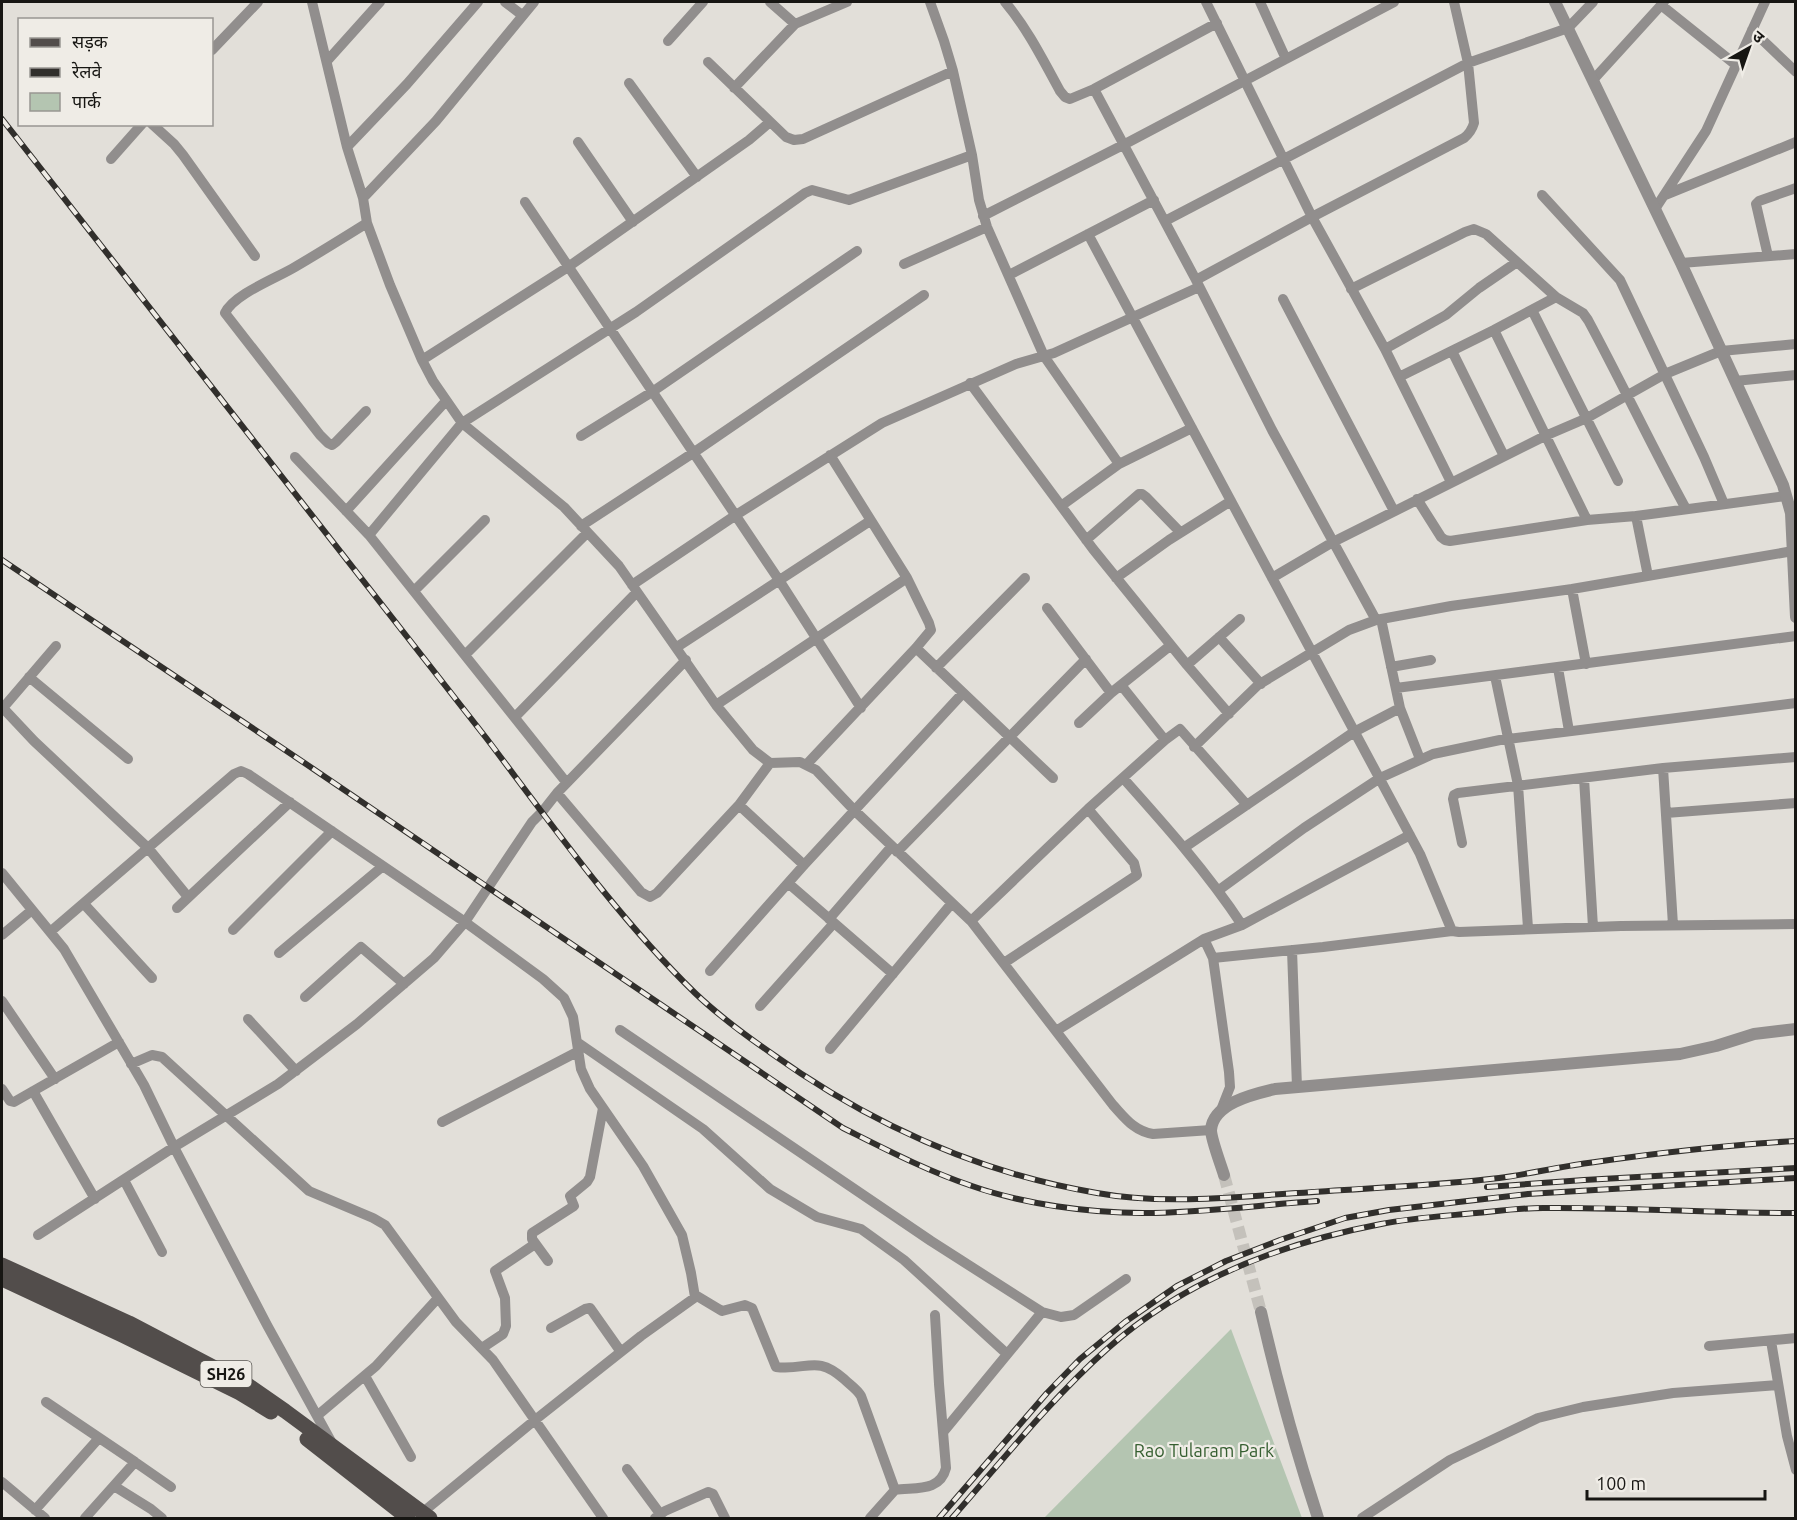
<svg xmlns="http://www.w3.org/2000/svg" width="1797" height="1520" viewBox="0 0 1797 1520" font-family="Ubuntu,'Noto Sans Devanagari',sans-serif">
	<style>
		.park { fill: #b4c5b1 }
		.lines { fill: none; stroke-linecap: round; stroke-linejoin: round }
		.tertiary-tunnel { stroke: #c4c1bb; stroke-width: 12; stroke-dasharray: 12 6; stroke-linecap: butt }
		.minor { stroke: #918e8d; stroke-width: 10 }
		.tertiary { stroke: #918e8d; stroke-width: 12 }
		.primary { stroke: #524d4b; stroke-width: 15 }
		.rail-casing { stroke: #312f2c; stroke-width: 6 }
		.rail { stroke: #efece6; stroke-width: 4; stroke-dasharray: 11; stroke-linecap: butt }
		.labels { text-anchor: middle; stroke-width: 4.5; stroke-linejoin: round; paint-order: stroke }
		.shield { fill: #efece6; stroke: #585652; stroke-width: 1.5 }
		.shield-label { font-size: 16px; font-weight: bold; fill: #171613 }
		.park-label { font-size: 18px; fill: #365f31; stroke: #efece6 }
	</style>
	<rect width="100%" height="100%" fill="#e2dfd9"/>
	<path class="park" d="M 1231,1329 L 1302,1518 L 1044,1518 Z"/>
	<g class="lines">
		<path class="tertiary-tunnel" d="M 1224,1175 L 1261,1312"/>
		<path class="minor" d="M 312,2 L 347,147 L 363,198 L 367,223 L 390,285 L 422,360 L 433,381 L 462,423 L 564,507 L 619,566 L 716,705 L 753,750 L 770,763 L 800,762 L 816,770 L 855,811 L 971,921 L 1113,1105 C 1125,1118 1134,1131 1153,1134 L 1211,1130
			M 505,2 L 522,15
			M 770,2 L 795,24
			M 930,2 L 944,41 L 953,71 L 972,155 L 979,200 L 987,227 L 1044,356 L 1119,464
			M 1005,2 C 1027,28 1043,60 1060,91 L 1065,97 L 1070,99 L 1094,89 L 1217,23
			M 1206,2 L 1312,217 L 1385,349 L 1451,482
			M 1260,2 L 1286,59
			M 1661,5 L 1736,65
			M 1752,30 L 1796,72
			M 668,41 L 703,2
			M 212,50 L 258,2
			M 327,61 L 380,2
			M 708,62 L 786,137 L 794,140 L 803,139 L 953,71
			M 1593,80 L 1664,2
			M 629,83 L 697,177
			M 734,88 L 795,24 L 847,2
			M 1094,89 L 1196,280 L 1272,430 L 1376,620
			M 152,124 L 174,144 L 183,155 L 255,256
			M 578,142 L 633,222
			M 347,147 L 407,84 L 478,2
			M 111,159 L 142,124
			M 1542,195 L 1620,280 L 1704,457 L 1724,504
			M 1665,195 L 1796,142
			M 363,198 L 436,121 L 534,2
			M 525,202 L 779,580 L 861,708
			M 1655,209 L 1706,131 L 1765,2
			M 983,216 L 1125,144 L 1394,2
			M 1165,221 L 1468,63 L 1568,28 L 1593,2
			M 1088,234 L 1420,854 L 1452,931 L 1459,932 L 1621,926 L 1796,924
			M 1768,256 L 1756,204 L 1759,201 L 1796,188
			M 1681,263 L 1796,254
			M 904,264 L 987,227
			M 1009,275 L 1154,200
			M 1196,280 L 1312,217 L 1464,138 C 1469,134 1472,130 1474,123 L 1468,63 L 1454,2
			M 1351,289 L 1465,232 L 1474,229 L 1486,234 L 1556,297 L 1583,313 L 1588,320 C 1622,383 1652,447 1686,509
			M 1283,299 L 1394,511
			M 1532,310 L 1618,481
			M 1494,330 L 1587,520
			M 1385,349 L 1446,315 L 1479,288 L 1517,262
			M 1452,351 L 1504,456
			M 422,360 L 568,267 L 749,140 L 770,122
			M 1399,377 L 1494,330 L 1556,297
			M 1735,381 L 1796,375
			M 970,383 L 1093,549 L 1187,665 L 1229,714
			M 366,411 L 336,442 L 332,445 L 328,443 L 320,435 L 225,313 C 234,294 277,278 295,267 C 319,253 343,238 367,223
			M 581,436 L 652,392 L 857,251
			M 295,457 L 369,535 L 566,782
			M 1417,499 L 1441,537 L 1445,540 L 1450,541 L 1587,520 L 1636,516 L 1786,496
			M 1061,506 L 1119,464 L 1192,428
			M 346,511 L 446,401
			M 1636,516 L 1648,576
			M 581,526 L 693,453 L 924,295
			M 369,535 L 462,423 L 636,312 L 805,193 L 812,190 L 849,200 L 972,155
			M 1086,540 L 1139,494 L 1142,494 L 1146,497 L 1180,532
			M 1116,578 L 1169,540 L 1231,501
			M 1272,578 L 1333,542 L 1545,436 L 1587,418 L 1665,374 L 1721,351 L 1796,344
			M 632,585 L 736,515 L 882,423 L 1016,364 L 1054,353 L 1199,287
			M 1572,589 L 1586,664
			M 414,591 L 485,520
			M 1047,608 L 1111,693 L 1121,685 L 1165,740 L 1180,729 L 1247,805
			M 1381,619 L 1400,708 L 1420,759
			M 1219,637 L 1261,684
			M 677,647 L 870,521
			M 916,648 L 1053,778
			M 465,655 L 587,533
			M 1187,665 L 1240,619
			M 1391,667 L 1431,660
			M 936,668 L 1025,578
			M 1558,668 L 1569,731
			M 1495,676 L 1518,785 L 1528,928
			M 29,677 L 128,759
			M 1121,685 L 1171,645
			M 1396,688 L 1796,636
			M 716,705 L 907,578
			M 2,707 L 34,741 L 148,848 L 188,897
			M 2,709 L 56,646
			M 515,717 L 637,592
			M 1079,723 L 1111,693
			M 1194,747 L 1258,685 L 1349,630 L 1376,620 L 1451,606 L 1572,589 L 1793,551
			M 807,764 L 916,648 L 931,630 L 929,623 L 907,578 L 830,455
			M 1663,768 L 1673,925
			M 1123,778 C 1165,825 1207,872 1242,925
			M 1584,778 L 1593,927
			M 557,793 L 641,892 L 650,897 L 657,893 L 739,805 L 770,763
			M 739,805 L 804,865
			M 1666,813 L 1796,803
			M 1462,843 L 1453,799 L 1454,795 L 1458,793 L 1663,768 L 1796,757
			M 1185,847 L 1354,732 L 1400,708
			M 897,852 L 1086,659
			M 2,873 L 64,949 L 144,1085 L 174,1147 L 267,1325 L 333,1445
			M 788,883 L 893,974
			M 1219,890 L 1304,828 L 1380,778 L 1433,754 L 1500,740 L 1796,703
			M 84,904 L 152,978
			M 177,908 L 290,802
			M 829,919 L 892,846
			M 971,921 L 1088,809 L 1165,740
			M 233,930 L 332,831
			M 50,932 L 234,774 L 241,771 L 248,774 L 465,922 L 543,979 L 564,998 L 573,1017 L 581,1069 L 590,1089 L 643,1166 L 682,1235 L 691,1273 L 695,1297
			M 2,935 L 32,910
			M 1204,939 L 1213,958 L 1229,1072 L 1230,1087 L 1221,1110
			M 1292,950 L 1297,1087
			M 279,953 L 383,866
			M 1213,958 L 1323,947 L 1452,931
			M 1004,963 L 1137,875 L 1134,863 L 1088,809
			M 710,971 L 804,865 L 963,693
			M 305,997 L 361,947 L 404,984
			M 2,1001 L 55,1079
			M 760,1006 L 834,923
			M 248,1019 L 296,1071
			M 620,1030 L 931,1241 L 1042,1312 L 1061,1317 L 1074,1315 L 1126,1279
			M 1056,1031 L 1204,939 L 1242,925 L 1410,835
			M 577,1042 L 703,1129 L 770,1189 L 817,1217 L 861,1229 L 904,1260 L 1007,1354
			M 830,1049 L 952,903
			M 131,1064 L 152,1055 L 162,1057 L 309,1191 L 373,1218 L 385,1225 L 456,1322 L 493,1360 L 603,1518
			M 2,1089 L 10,1101 L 14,1102 L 119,1042
			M 33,1091 L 95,1199
			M 442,1122 L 579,1051
			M 124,1180 L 162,1252
			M 38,1235 L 174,1147 L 278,1084 L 357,1024 L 434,958 L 465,922 L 532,822 L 542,812 L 557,793 L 686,660
			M 548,1261 L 532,1239 L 532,1233 L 574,1206 L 570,1196 L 587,1182 L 590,1177 L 603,1108
			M 551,1328 L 585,1309 L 590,1308 L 621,1352
			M 1771,1341 L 1787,1436 L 1796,1470
			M 1709,1346 L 1796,1338
			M 482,1348 L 503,1334 L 506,1326 L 505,1298 L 495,1271 L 535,1244
			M 365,1376 L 411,1457
			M 46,1402 L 135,1462 L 85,1518
			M 318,1415 L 376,1366 L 438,1298
			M 944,1431 L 1042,1312
			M 135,1462 L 171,1487
			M 627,1469 L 661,1515
			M 2,1482 L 45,1518
			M 114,1486 L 151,1509 L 162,1518
			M 35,1510 L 99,1438
			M 423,1512 L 535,1420 L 641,1336 L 697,1296 L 722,1311 L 745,1305 L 752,1308 L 776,1367 C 807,1371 816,1354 844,1379 C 850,1385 857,1389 861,1396 L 895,1490
			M 655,1518 L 665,1511 L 708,1492 L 713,1494 L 725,1518
			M 870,1518 L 895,1490 C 916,1487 940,1492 946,1468 L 939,1384 L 935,1315
			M 1362,1518 L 1450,1460 L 1538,1418 L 1583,1407 L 1673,1393 L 1778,1385"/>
		<path class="tertiary" d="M 1555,2 L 1681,263 L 1783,485 L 1791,513 L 1796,617
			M 1224,1175 C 1221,1165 1211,1139 1211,1130 C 1213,1103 1254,1094 1275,1089 L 1680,1054 L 1716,1046 L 1754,1034 L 1796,1029
			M 1261,1312 C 1277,1382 1296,1451 1318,1518"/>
		<path class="primary" d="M 2,1265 L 129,1323 L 249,1386 L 285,1411 L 430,1518
			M 2,1279 L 122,1335 L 240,1393 L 271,1412
			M 307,1439 L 408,1518"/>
		<g class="rail-casing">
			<path id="rail" d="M 2,119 L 487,739 C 552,825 618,918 695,993 C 718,1015 745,1035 771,1053 C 869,1123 978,1173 1097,1193 C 1163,1205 1232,1197 1298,1193 C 1365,1188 1433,1186 1499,1178 C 1529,1174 1558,1167 1588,1163 C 1657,1153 1726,1145 1796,1141
				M 2,560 L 306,764 L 843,1128 C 885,1149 927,1171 972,1186 C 1023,1204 1089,1213 1143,1213 C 1201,1213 1259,1205 1317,1201
				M 1487,1187 L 1584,1180 L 1796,1168
				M 939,1518 L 1047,1393 L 1080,1359 L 1125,1322 L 1177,1286 L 1226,1261 L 1280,1240 L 1345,1218 L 1389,1210 L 1528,1194 L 1796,1178
				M 952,1518 C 1002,1461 1050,1400 1107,1349 C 1183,1281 1282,1243 1381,1224 C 1412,1218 1445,1216 1476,1213 C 1498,1211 1520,1208 1543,1208 C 1627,1207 1711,1213 1796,1213"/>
		</g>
		<use href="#rail" class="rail"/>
	</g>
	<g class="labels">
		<rect class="shield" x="200.5" y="1361" width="51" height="26" rx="4.5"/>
		<g class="shield-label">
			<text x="226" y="1380">SH26</text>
		</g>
		<g class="park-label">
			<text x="1204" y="1457">Rao Tularam Park</text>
		</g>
	</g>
	<rect width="1797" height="1520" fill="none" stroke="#171613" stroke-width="6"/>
	<rect x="18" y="18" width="195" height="108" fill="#efece6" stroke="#999692" stroke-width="1.5"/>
	<rect x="30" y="38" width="30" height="9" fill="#524d4b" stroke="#999692" stroke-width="1.5"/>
	<text x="72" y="48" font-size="18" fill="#171613">सड़क</text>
	<rect x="30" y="68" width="30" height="9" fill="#312f2c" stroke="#999692" stroke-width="1.5"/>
	<text x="72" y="78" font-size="18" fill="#171613">रेलवे</text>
	<rect x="30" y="93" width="30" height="18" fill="#b4c5b1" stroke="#999692" stroke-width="1.5"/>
	<text x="72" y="108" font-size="18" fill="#171613">पार्क</text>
	<g transform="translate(1749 48) rotate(40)" stroke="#efece6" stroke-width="4.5" paint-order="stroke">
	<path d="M0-4.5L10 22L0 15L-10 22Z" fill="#171613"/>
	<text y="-9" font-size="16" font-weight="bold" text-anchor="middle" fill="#171613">उ</text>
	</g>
	<path d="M1587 1490v9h178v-9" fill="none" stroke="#171613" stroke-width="3"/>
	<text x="1596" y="1490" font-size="18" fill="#171613" stroke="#efece6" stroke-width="4.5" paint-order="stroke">100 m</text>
</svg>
